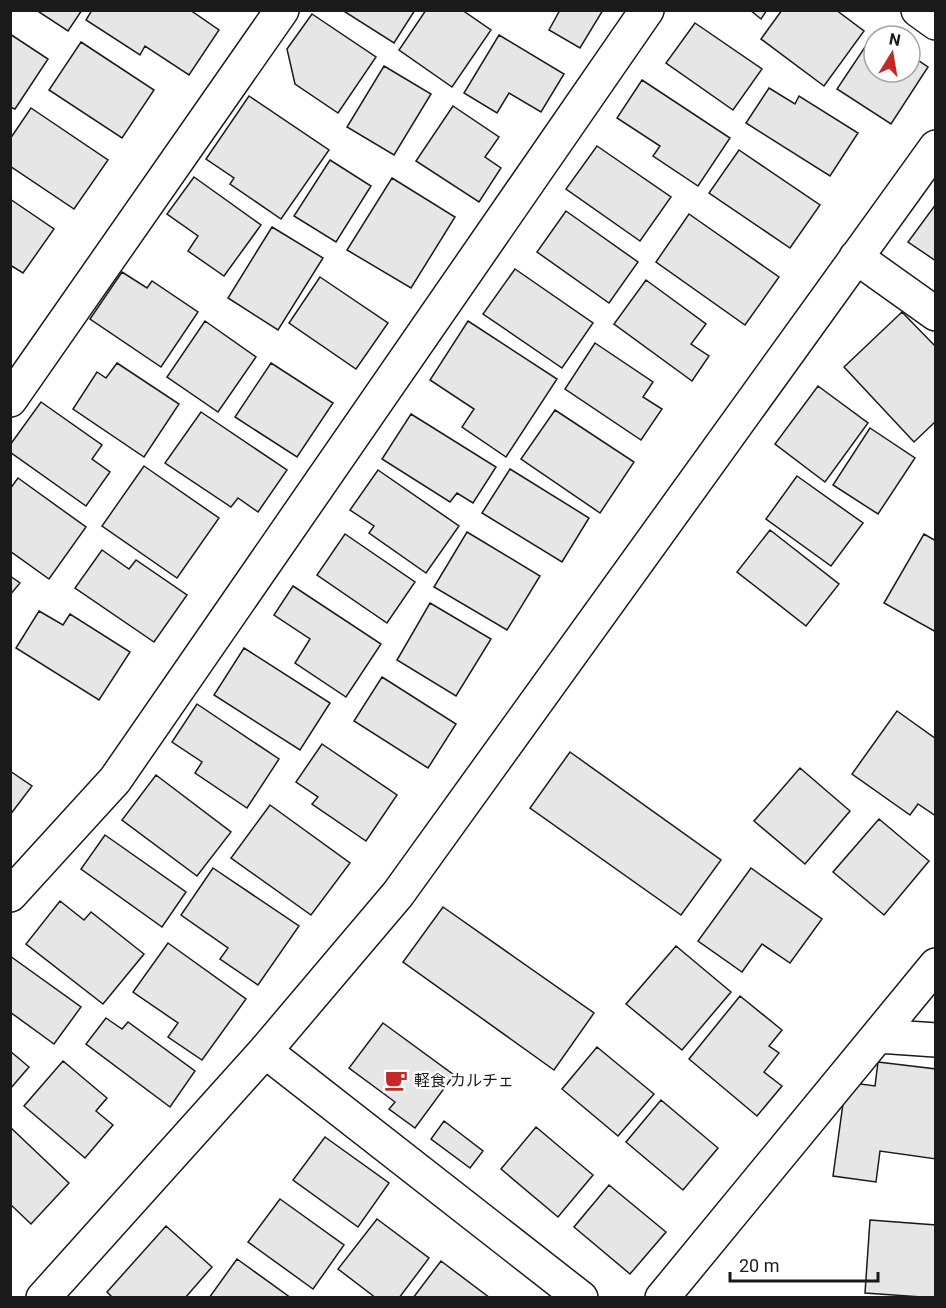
<svg xmlns="http://www.w3.org/2000/svg" width="946" height="1308" viewBox="0 0 946 1308" font-family="Roboto,'Noto Sans JP',sans-serif">
	<style>
		.building { fill: #e6e6e6; stroke: #1a1a1a; stroke-width: 1.5 }
		.lines { fill: none; stroke-linecap: round; stroke-linejoin: round }
		.minor-casing { stroke: #1a1a1a; stroke-width: 36 }
		.minor { stroke: #fff; stroke-width: 33 }
		.labels { text-anchor: middle; stroke-width: 4.5; stroke-linejoin: round; paint-order: stroke }
		.poi-label { font-size: 16px; fill: #1a1a1a; stroke: #fff; text-anchor: start }
	</style>
	<rect width="100%" height="100%" fill="#fff"/>
	<path class="building" d="M 36,10 L 82,10 L 68,31 Z
		M 92,10 L 190,10 L 219,30 L 189,75 L 145,46 L 140,55 L 86,20 Z
		M 342,10 L 415,10 L 394,43 Z
		M 426,10 L 462,10 L 491,30 L 452,87 L 399,50 Z
		M 560,10 L 603,10 L 580,48 L 549,30 Z
		M 750,10 L 767,10 L 761,19 Z
		M 782,10 L 836,10 L 864,31 L 824,86 L 761,39 Z
		M 312,14 L 376,57 L 338,113 L 295,84 L 287,49 Z
		M 695,23 L 762,69 L 733,110 L 666,63 Z
		M 875,32 L 880,36 L 874,36 L 874,72 L 910,72 L 910,55 L 928,67 L 891,124 L 837,89 Z
		M 10,34 L 48,59 L 15,109 L 10,107 Z
		M 499,35 L 564,74 L 541,112 L 509,93 L 497,113 L 464,93 Z
		M 81,42 L 154,90 L 122,138 L 49,90 Z
		M 384,66 L 431,94 L 394,155 L 347,127 Z
		M 642,80 L 730,138 L 698,186 L 653,156 L 660,146 L 617,118 Z
		M 769,88 L 795,104 L 799,96 L 858,133 L 830,176 L 746,123 Z
		M 249,96 L 329,150 L 281,219 L 230,184 L 234,178 L 206,159 Z
		M 453,106 L 499,137 L 485,157 L 501,168 L 479,202 L 416,161 Z
		M 31,108 L 108,160 L 74,209 L 10,166 L 10,139 Z
		M 597,146 L 671,197 L 640,241 L 566,189 Z
		M 739,150 L 820,205 L 790,248 L 709,193 Z
		M 330,160 L 371,186 L 336,242 L 294,216 Z
		M 194,177 L 261,225 L 224,276 L 188,251 L 198,236 L 167,214 Z
		M 392,178 L 455,217 L 411,288 L 347,250 Z
		M 10,199 L 54,229 L 23,273 L 10,265 Z
		M 936,204 L 936,261 L 908,242 Z
		M 566,211 L 638,262 L 609,303 L 537,252 Z
		M 689,214 L 779,277 L 745,325 L 656,262 Z
		M 272,227 L 323,258 L 278,330 L 228,298 Z
		M 515,269 L 593,323 L 562,368 L 483,314 Z
		M 122,272 L 147,288 L 152,281 L 198,312 L 161,367 L 90,319 Z
		M 320,277 L 388,323 L 356,369 L 289,323 Z
		M 646,280 L 706,324 L 691,344 L 709,356 L 692,381 L 614,324 Z
		M 902,312 L 936,347 L 936,421 L 914,442 L 844,367 Z
		M 205,321 L 256,357 L 218,412 L 167,377 Z
		M 468,321 L 557,379 L 506,457 L 462,427 L 474,409 L 430,380 Z
		M 595,343 L 653,382 L 643,397 L 662,409 L 641,440 L 565,389 Z
		M 117,363 L 179,404 L 144,457 L 73,409 L 97,372 L 106,378 Z
		M 271,363 L 333,403 L 297,457 L 235,417 Z
		M 818,386 L 868,423 L 825,482 L 775,444 Z
		M 41,402 L 102,445 L 92,459 L 110,472 L 86,506 L 10,452 L 10,445 Z
		M 555,410 L 634,462 L 600,513 L 521,459 Z
		M 201,412 L 287,470 L 258,512 L 238,498 L 231,507 L 165,463 Z
		M 411,414 L 496,467 L 473,503 L 457,493 L 450,502 L 382,459 Z
		M 870,428 L 915,458 L 878,514 L 833,485 Z
		M 144,466 L 219,518 L 177,578 L 102,526 Z
		M 510,469 L 589,518 L 562,562 L 482,513 Z
		M 378,470 L 459,526 L 426,573 L 369,533 L 374,526 L 350,510 Z
		M 797,476 L 863,523 L 831,566 L 766,519 Z
		M 18,478 L 86,527 L 49,579 L 10,551 L 10,489 Z
		M 770,530 L 839,584 L 806,626 L 737,572 Z
		M 467,532 L 540,576 L 507,630 L 434,587 Z
		M 345,534 L 415,582 L 387,623 L 317,575 Z
		M 924,534 L 936,541 L 936,632 L 884,603 Z
		M 102,550 L 129,569 L 136,560 L 187,595 L 154,642 L 75,588 Z
		M 10,576 L 20,583 L 10,595 Z
		M 293,586 L 381,644 L 346,697 L 295,663 L 310,639 L 274,615 Z
		M 430,603 L 491,639 L 456,696 L 397,660 Z
		M 39,611 L 63,625 L 70,614 L 130,652 L 99,700 L 16,648 Z
		M 244,648 L 330,703 L 300,750 L 214,695 Z
		M 382,677 L 456,724 L 428,768 L 354,721 Z
		M 197,704 L 279,759 L 247,808 L 195,773 L 202,762 L 172,742 Z
		M 897,711 L 936,739 L 936,816 L 918,804 L 910,815 L 852,774 Z
		M 322,744 L 397,795 L 366,841 L 312,804 L 318,797 L 296,782 Z
		M 570,752 L 721,860 L 681,915 L 530,808 Z
		M 800,768 L 850,811 L 805,864 L 754,821 Z
		M 10,771 L 32,786 L 10,815 Z
		M 156,775 L 231,832 L 197,876 L 122,820 Z
		M 270,805 L 350,863 L 311,915 L 231,858 Z
		M 879,819 L 929,861 L 884,915 L 833,872 Z
		M 105,835 L 186,892 L 162,927 L 81,869 Z
		M 213,868 L 299,926 L 258,985 L 220,959 L 228,948 L 181,915 Z
		M 751,868 L 822,919 L 790,963 L 762,944 L 742,972 L 698,941 Z
		M 60,901 L 84,920 L 91,912 L 144,954 L 103,1004 L 26,944 Z
		M 443,907 L 594,1013 L 554,1070 L 403,962 Z
		M 168,943 L 246,999 L 202,1060 L 168,1037 L 178,1023 L 133,992 Z
		M 676,946 L 731,992 L 682,1050 L 626,1004 Z
		M 10,956 L 81,1007 L 54,1044 L 10,1012 Z
		M 740,996 L 782,1030 L 769,1046 L 779,1053 L 764,1072 L 782,1086 L 757,1116 L 689,1059 Z
		M 106,1018 L 122,1029 L 128,1022 L 195,1071 L 170,1107 L 86,1044 Z
		M 383,1023 L 454,1075 L 415,1128 L 389,1109 L 395,1102 L 349,1068 Z
		M 597,1047 L 654,1094 L 618,1136 L 562,1089 Z
		M 10,1051 L 29,1067 L 10,1089 Z
		M 63,1061 L 107,1098 L 96,1111 L 113,1125 L 85,1158 L 24,1106 Z
		M 878,1062 L 936,1069 L 936,1159 L 880,1151 L 876,1182 L 833,1176 L 846,1082 L 875,1086 Z
		M 661,1100 L 718,1148 L 683,1190 L 626,1142 Z
		M 444,1121 L 483,1151 L 470,1168 L 431,1139 Z
		M 10,1127 L 69,1183 L 31,1224 L 10,1204 Z
		M 536,1127 L 593,1175 L 558,1217 L 501,1169 Z
		M 325,1137 L 389,1183 L 358,1227 L 293,1180 Z
		M 609,1185 L 666,1232 L 630,1274 L 574,1227 Z
		M 280,1199 L 344,1245 L 313,1289 L 248,1242 Z
		M 377,1219 L 429,1258 L 399,1298 L 376,1298 L 338,1269 Z
		M 870,1220 L 936,1225 L 936,1298 L 865,1293 Z
		M 166,1226 L 212,1267 L 185,1298 L 113,1298 L 107,1292 Z
		M 237,1259 L 291,1298 L 209,1298 Z
		M 441,1261 L 490,1298 L 413,1298 Z"/>
	<g class="lines">
		<g class="minor-casing">
			<path id="minor" d="M 918,10 L 936,23
				M 856,257 L 936,314
				M 10,400 L 282,10
				M 10,895 L 115,780 L 647,10
				M 878,1036 L 936,1040
				M 265,1051 L 581,1298
				M 43,1298 L 265,1051 L 398,894 L 936,147
				M 662,1298 L 936,965"/>
		</g>
		<use href="#minor" class="minor"/>
	</g>
	<defs>
		<g id="cafe-bare" transform="scale(1.8)"><path d="M-5.5-4.5H6V0H3Q3 3.5 0 3.5H-2.5Q-5.5 3.5-5.5 0ZM3-3.2v2h1.7v-2ZM-6 4.5H4V6H-6Z" fill="#c62828" stroke="#fff" stroke-width="2.5" paint-order="stroke"/></g>
	</defs>
	<g fill-rule="evenodd">
		<use href="#cafe-bare" x="396" y="1080"/>
	</g>
	<g class="labels">
		<g class="poi-label">
			<text x="414" y="1086">軽食 カルチェ</text>
		</g>
	</g>
	<rect width="946" height="1308" fill="none" stroke="#1a1a1a" stroke-width="24"/>
	<g transform="translate(892 54) rotate(11)"><circle r="28" fill="#ffffff" stroke="#a3a3a3" stroke-width="1.5"/>
	<path d="M0-4.5L10 22L0 15L-10 22Z" fill="#c62828"/>
	<text y="-9" font-size="16" font-weight="bold" text-anchor="middle" fill="#1a1a1a">N</text>
	</g>
	<path d="M730 1272v9h148v-9" fill="none" stroke="#1a1a1a" stroke-width="3"/>
	<text x="739" y="1272" font-size="18" fill="#1a1a1a" stroke="#ffffff" stroke-width="4.5" paint-order="stroke">20 m</text>
</svg>
